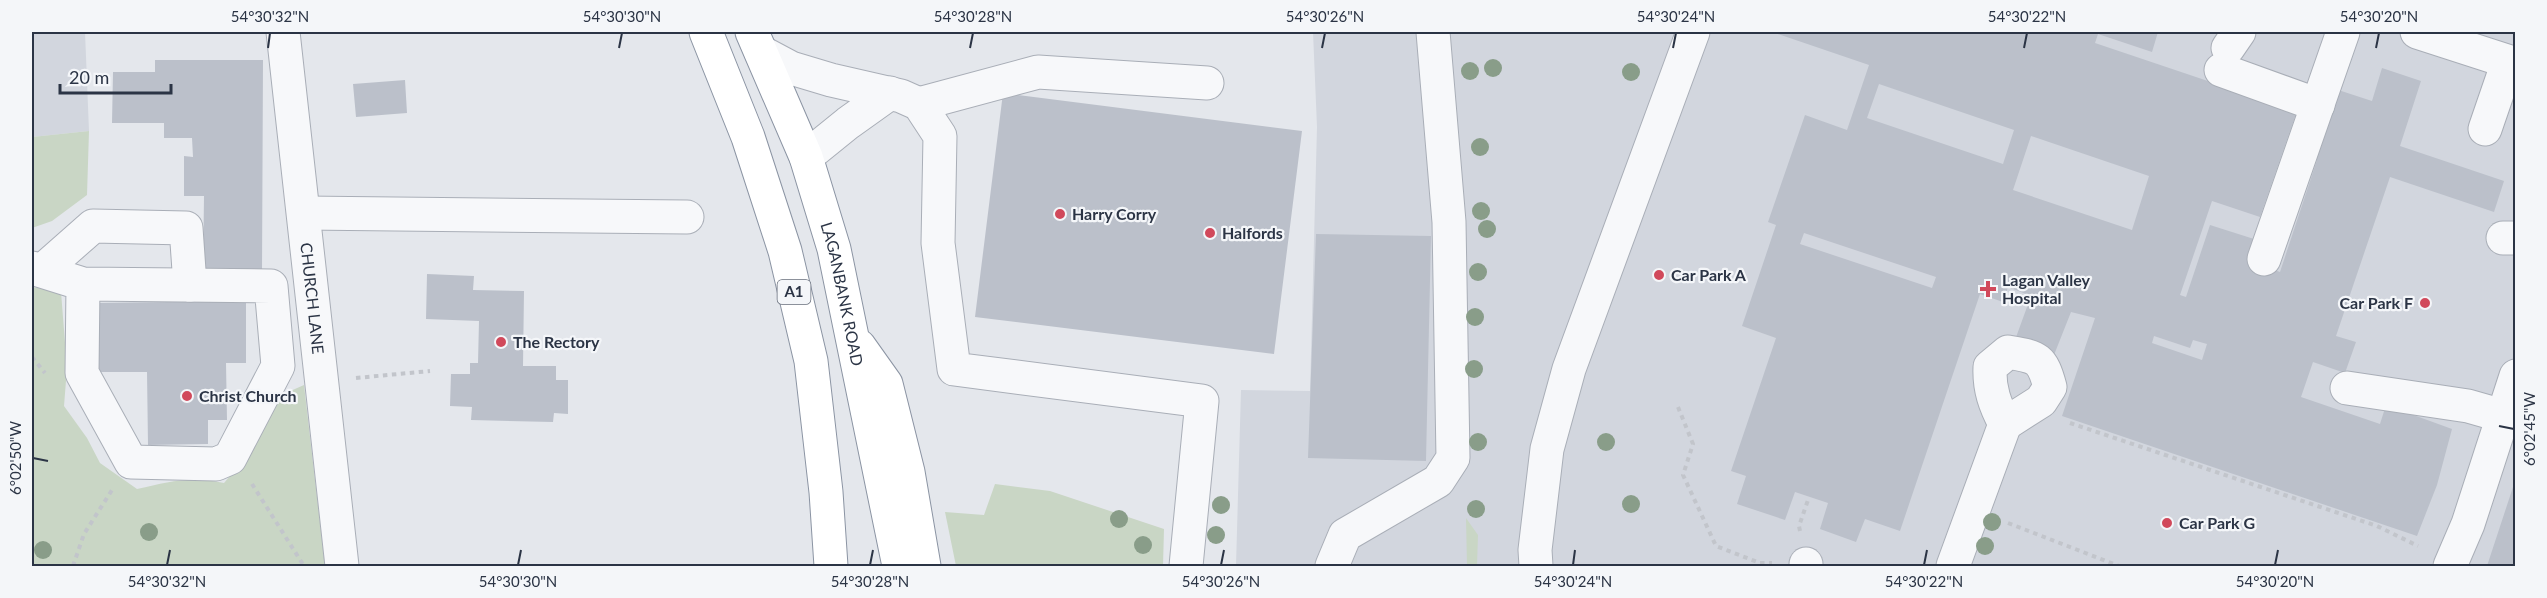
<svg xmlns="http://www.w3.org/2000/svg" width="2547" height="598" viewBox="0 0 2547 598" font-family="Lato,sans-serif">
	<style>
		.built { fill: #d2d6de }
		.green { fill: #c9d6c5 }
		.building { fill: #bbc0ca; fill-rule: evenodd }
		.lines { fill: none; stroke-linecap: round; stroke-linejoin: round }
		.minor-casing { stroke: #a9aeb7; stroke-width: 35 }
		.highway-casing { stroke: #8b94a3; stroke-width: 35 }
		.path { stroke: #c2c5cb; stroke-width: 4; stroke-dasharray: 4.5 4.5; stroke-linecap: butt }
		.minor { stroke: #f7f8fa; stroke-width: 33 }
		.highway { stroke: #fff; stroke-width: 33 }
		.tree { fill: #899d89 }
		.ticks { fill: none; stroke: #2b3445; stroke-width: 2 }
		.poi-dot { fill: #d1495b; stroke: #f4f6f9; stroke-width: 2 }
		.labels { text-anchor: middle; stroke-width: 4.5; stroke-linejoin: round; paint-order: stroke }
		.shield { fill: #f4f6f9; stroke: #676e7b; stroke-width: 1.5 }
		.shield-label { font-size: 15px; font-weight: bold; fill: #2b3445 }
		.poi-label { font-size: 16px; font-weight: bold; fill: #2b3445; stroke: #f4f6f9; text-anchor: start }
		.street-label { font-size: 16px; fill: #2b3445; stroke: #f4f6f9 }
		.neatline { fill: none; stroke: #2b3445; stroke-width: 2 }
		.ticks-label { font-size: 15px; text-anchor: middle; fill: #2b3445 }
	</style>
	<rect width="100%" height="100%" fill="#e4e7ec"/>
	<path class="built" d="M 32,32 L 85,32 L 89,131 L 32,137 Z
		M 1313,32 L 2515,32 L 2515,566 L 1236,566 L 1241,390 L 1310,391 L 1317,127 Z"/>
	<path class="green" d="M 89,131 L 87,195 L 52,221 L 32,228 L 32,137 Z
		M 32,287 L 61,292 L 67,368 L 64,406 L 87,438 L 100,463 L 137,489 C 171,481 190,476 224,483 L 251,451 L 270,400 L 304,385 L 325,566 L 32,566 Z
		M 995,484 L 1050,491 L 1164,529 L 1163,566 L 956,566 L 945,512 L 984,515 Z
		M 1466,518 L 1478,535 L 1477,566 L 1467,566 Z"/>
	<path class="building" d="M 1772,32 L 2158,32 L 2152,52 L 2098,34 L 2095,43 L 2297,111 L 2260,217 L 2212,201 L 2180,295 L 2186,297 L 2210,225 L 2254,239 L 2247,260 L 2280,272 L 2317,160 L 2303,155 L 2326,86 L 2372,101 L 2382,68 L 2421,81 L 2400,146 L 2504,181 L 2494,212 L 2390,177 L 2336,336 L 2356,342 L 2345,373 L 2313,362 L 2301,397 L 2380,424 L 2386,405 L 2452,429 L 2437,485 L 2417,536 L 2062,416 L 2095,318 L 2071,312 L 2054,355 L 2015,340 L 2031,296 L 2008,287 L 2003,302 L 1980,294 L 1900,531 L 1865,519 L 1856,542 L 1820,529 L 1828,503 L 1795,492 L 1785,520 L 1737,504 L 1746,476 L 1731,471 L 1776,338 L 1742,326 L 1776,225 L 1768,222 L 1805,115 L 1847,130 L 1869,65 ZM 1879,84 L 2014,130 L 2003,164 L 1867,118 ZM 2031,136 L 2149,176 L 2132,230 L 2013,190 ZM 1804,233 L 1936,277 L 1932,288 L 1800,244 ZM 2154,336 L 2190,348 L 2193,340 L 2207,344 L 2202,360 L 2152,343 Z
		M 155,60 L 263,60 L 262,273 L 203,273 L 204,196 L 184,196 L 184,156 L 193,157 L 192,138 L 164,138 L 164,123 L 112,123 L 113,72 L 155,72 Z
		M 405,80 L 407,113 L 356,117 L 353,84 Z
		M 1003,93 L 1302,131 L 1274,354 L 975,317 Z
		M 1316,234 L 1431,236 L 1426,461 L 1308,458 Z
		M 427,274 L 474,276 L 473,290 L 524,291 L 523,366 L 556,366 L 556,380 L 568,380 L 568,414 L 554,413 L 553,422 L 471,420 L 472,407 L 450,406 L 451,374 L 470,374 L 470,363 L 478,363 L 479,321 L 426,319 Z
		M 246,301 L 246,363 L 226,363 L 227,420 L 208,420 L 208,444 L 148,445 L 147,372 L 89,372 L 89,303 Z
		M 2513,487 L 2516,488 L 2516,566 L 2487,566 Z"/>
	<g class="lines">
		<g class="minor-casing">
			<g id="minor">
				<path id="s1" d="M 283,32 L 342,566"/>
				<path d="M 2417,32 L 2516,64"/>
				<path d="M 2228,48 L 2239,32"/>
				<path d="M 761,52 L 791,68 L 831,80 L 901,96 L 919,104 L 940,136 L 938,243 L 954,369 L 1202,401 L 1186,566"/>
				<path d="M 2221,70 L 2318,105"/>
				<path d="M 919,104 L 1038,72 L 1207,83"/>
				<path d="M 2485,129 L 2508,62"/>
				<path d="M 806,157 L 848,123 L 890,93"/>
				<path d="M 304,213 L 687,217"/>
				<path d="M 2503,238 L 2516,238"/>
				<path d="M 2264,259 L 2343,32"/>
				<path d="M 32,268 L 83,284 L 271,286 L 278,366 L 230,458 L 216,464 L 131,462 L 82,373 L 83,284"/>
				<path d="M 43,270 L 93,226 L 186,228 L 190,285"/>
				<path d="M 2008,352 C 2037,357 2042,357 2050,387 L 2041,401 L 2005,424 C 1995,405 1989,389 1990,367 Z"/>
				<path d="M 2347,388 L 2468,406 L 2503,416"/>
				<path d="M 1806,564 L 1806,566"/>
				<path d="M 1332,566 L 1345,535 L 1438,481 L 1453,458 L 1449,222 L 1433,32"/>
				<path d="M 1536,566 L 1535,550 L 1547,449 L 1569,369 L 1693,32"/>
				<path d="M 1953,566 L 2005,424"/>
				<path d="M 2450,566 L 2468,524 L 2516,376"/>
			</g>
		</g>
		<g class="highway-casing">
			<g id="highway">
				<path d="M 706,32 L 748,137 L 785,251 L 811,361 L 826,492 L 831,566"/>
				<path id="s2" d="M 752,32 L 806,157 L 834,249 L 899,566"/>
				<path d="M 859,346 L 886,384 L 908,472 L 924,566"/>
			</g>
		</g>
		<path class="path" d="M 32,357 L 45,373
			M 356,378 L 430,371
			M 1678,407 L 1693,444 L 1683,475 L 1716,546 L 1760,563 L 1772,563
			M 2070,423 L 2377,526 L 2418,546
			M 252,484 L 304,566
			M 2008,523 L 2119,566
			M 1800,531 L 1799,526 L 1809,497
			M 73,566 L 84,534 L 112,490"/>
		<use href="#minor" class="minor"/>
		<use href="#highway" class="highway"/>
	</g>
	<g class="tree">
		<circle cx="1493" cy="68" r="9"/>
		<circle cx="1470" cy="71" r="9"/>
		<circle cx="1631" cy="72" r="9"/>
		<circle cx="1480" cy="147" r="9"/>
		<circle cx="1481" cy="211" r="9"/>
		<circle cx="1487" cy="229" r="9"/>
		<circle cx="1478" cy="272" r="9"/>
		<circle cx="1475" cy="317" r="9"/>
		<circle cx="1474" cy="369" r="9"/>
		<circle cx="1478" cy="442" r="9"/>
		<circle cx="1606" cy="442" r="9"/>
		<circle cx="1631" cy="504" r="9"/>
		<circle cx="1221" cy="505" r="9"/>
		<circle cx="1476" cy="509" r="9"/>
		<circle cx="1119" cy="519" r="9"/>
		<circle cx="1992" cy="522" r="9"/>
		<circle cx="149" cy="532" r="9"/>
		<circle cx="1216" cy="535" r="9"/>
		<circle cx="1143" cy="545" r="9"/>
		<circle cx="1985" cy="546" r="9"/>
		<circle cx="43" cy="550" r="9"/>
	</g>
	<path class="ticks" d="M 268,48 L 270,33M 619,48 L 622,33M 970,48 L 973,33M 1322,48 L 1325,33M 1673,48 L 1676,33M 2024,48 L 2027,33M 2376,48 L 2379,33M 2499,426 L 2514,429M 33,458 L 48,461M 167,565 L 170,550M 518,565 L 521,550M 870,565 L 873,550M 1221,565 L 1224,550M 1573,565 L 1575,550M 1924,565 L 1927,550M 2275,565 L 2278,550"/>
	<g class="poi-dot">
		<circle cx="1060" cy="214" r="6"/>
		<circle cx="1210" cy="233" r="6"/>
		<circle cx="1659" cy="275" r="6"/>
		<path d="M1985 280h6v6h6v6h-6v6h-6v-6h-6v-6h6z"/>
		<circle cx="2425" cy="303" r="6"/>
		<circle cx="501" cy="342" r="6"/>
		<circle cx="187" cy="396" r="6"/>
		<circle cx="2167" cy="523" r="6"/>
	</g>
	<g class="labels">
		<rect class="shield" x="777.5" y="280" width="33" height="24" rx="4.5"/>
		<g class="shield-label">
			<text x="794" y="297">A1</text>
		</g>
		<g class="poi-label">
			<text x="1072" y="220">Harry Corry</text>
			<text x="1222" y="239">Halfords</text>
			<text x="1671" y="281">Car Park A</text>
			<text x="2002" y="286">Lagan Valley<tspan x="2002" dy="18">Hospital</tspan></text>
			<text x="2413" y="309" text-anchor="end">Car Park F</text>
			<text x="513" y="348">The Rectory</text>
			<text x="199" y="402">Christ Church</text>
			<text x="2179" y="529">Car Park G</text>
		</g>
		<g class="street-label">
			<text dy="6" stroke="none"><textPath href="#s2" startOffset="278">LAGANBANK ROAD</textPath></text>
			<text dy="6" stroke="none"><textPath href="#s1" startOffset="268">CHURCH LANE</textPath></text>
		</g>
	</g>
	<rect width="2547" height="598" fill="none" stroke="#f4f6f9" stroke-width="66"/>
	<path d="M60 84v9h111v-9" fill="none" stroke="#2b3445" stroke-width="3"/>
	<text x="69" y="84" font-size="18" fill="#2b3445" stroke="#f4f6f9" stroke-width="4.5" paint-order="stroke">20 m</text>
	<rect x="33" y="33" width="2481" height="532" class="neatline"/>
	<g class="ticks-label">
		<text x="270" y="22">54°30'32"N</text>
		<text x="622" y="22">54°30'30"N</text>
		<text x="973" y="22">54°30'28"N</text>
		<text x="1325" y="22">54°30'26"N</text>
		<text x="1676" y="22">54°30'24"N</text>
		<text x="2027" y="22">54°30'22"N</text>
		<text x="2379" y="22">54°30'20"N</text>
		<text transform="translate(2530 429) rotate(-90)" y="5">6°02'45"W</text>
		<text transform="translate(16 458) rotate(-90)" y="5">6°02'50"W</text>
		<text x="167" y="587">54°30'32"N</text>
		<text x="518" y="587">54°30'30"N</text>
		<text x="870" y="587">54°30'28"N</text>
		<text x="1221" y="587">54°30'26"N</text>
		<text x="1573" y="587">54°30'24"N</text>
		<text x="1924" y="587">54°30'22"N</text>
		<text x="2275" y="587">54°30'20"N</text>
	</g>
</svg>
